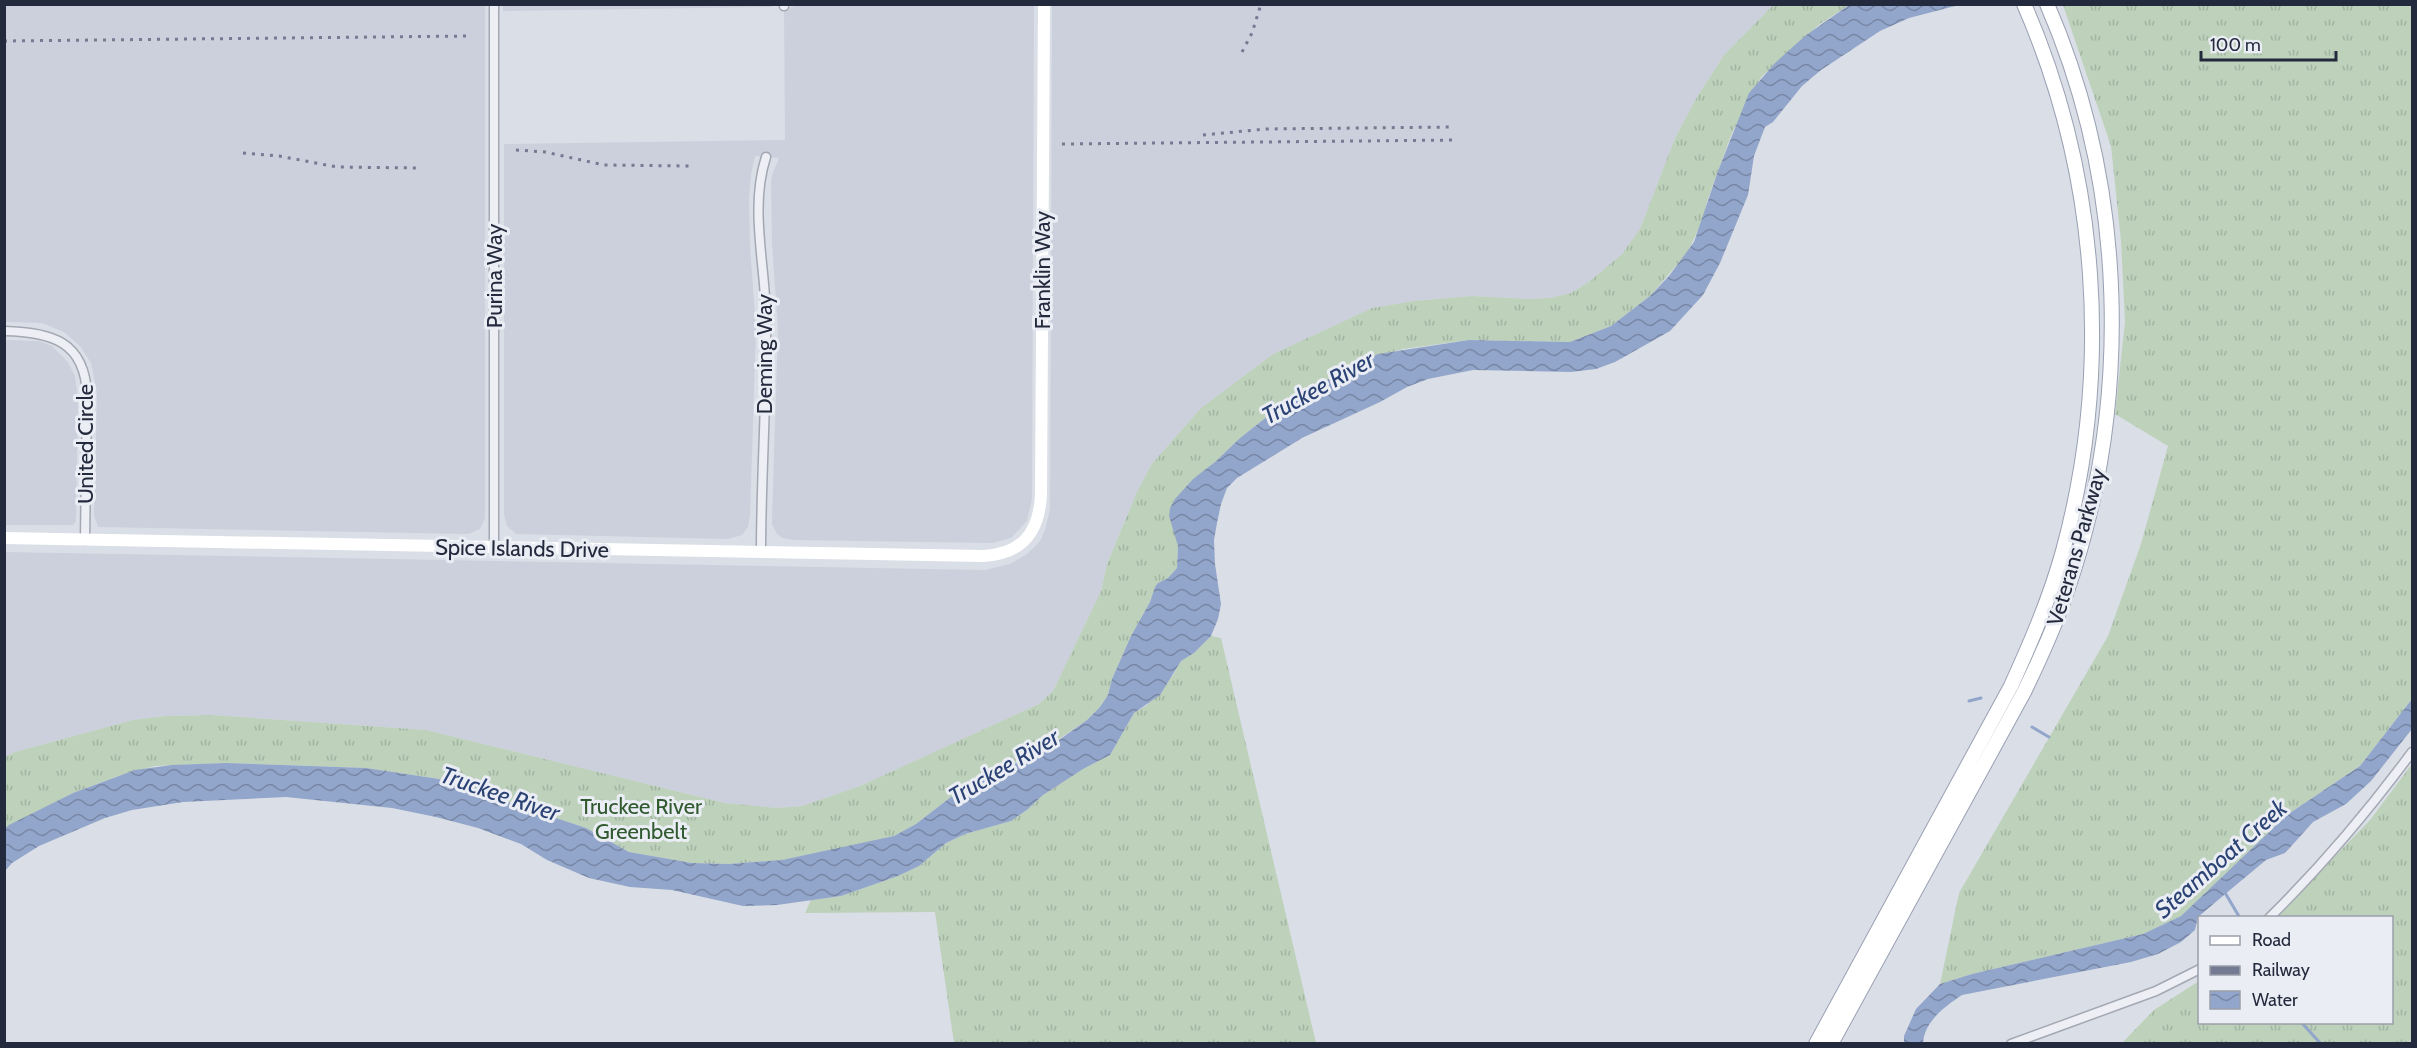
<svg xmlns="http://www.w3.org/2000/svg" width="2417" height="1048" viewBox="0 0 2417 1048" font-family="Cabin,sans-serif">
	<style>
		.built { fill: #ccd0dc }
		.grass { fill: url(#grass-tufts) }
		.water { fill: url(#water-waves) }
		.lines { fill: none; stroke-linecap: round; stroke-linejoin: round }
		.stream { stroke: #92a5ca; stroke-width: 3 }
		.street-casing { stroke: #a3a8b3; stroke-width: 11 }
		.primary-casing { stroke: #99a0b3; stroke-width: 16 }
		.street { stroke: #edeff5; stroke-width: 8 }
		.secondary { stroke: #fff; stroke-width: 12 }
		.primary { stroke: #fff; stroke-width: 14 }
		.rail { stroke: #737a91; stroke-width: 3; stroke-dasharray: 3 6; stroke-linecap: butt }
		.labels { text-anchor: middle; stroke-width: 6; stroke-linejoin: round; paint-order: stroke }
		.street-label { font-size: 22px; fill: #242a3d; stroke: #eaedf4 }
		.park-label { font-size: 22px; fill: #325a30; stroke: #eaedf4 }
		.water-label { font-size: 24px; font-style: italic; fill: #2b4274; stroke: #eaedf4 }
	</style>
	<defs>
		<pattern id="grass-tufts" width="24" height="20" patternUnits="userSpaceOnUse" patternTransform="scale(1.5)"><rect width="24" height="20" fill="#bdd1bb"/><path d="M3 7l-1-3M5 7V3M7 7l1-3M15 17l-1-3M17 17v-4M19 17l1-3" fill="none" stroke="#a2b4a2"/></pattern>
		<pattern id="water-waves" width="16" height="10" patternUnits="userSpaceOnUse" patternTransform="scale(1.5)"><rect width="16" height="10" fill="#92a5ca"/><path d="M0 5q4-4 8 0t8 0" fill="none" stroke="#7787a5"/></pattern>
	</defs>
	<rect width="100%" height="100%" fill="#dadee6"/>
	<path class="built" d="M 5,4 L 485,5 L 485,518 L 480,529 L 468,534 L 98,527 L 94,515 L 97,393 L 91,363 L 80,346 L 64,332 L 42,323 L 5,322 Z
		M 793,4 L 1034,5 L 1032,499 L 1027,521 L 1011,538 L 992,543 L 794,540 L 782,538 L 777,534 L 772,524 L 772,518 L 778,329 L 772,244 L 771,183 L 772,175 L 779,158 L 755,156 L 751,174 L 749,198 L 750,245 L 756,330 L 750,516 L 748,527 L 742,535 L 728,539 L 516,534 L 507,526 L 504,515 L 504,144 L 785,140 L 784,7 L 793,7 Z
		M 772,5 L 772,7 L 503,11 L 503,4 Z
		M 1052,5 L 1773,5 L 1724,55 L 1697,97 L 1675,138 L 1640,229 L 1622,254 L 1590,281 L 1571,293 L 1550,298 L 1529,299 L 1472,296 L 1414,301 L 1372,308 L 1273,354 L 1201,408 L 1151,465 L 1137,492 L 1107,564 L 1101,591 L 1053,691 L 1039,704 L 860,786 L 802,806 L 777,808 L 749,806 L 725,803 L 426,730 L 212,715 L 165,716 L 133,720 L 15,752 L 5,757 L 5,552 L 985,570 L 1010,564 L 1027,554 L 1040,541 L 1045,530 L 1050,509 Z
		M 5,340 L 39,341 L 52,346 L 68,362 L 75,376 L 78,399 L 76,521 L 73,525 L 5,525 Z"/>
	<path class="grass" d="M 1773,5 L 1849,5 L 1820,24 L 1761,77 L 1732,133 L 1707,201 L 1703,220 L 1687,253 L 1650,296 L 1611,326 L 1570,342 L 1469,340 L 1403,349 L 1365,359 L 1309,389 L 1273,412 L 1240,438 L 1215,462 L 1193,479 L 1170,508 L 1178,546 L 1177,568 L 1168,578 L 1158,583 L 1155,587 L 1150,602 L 1131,636 L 1112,679 L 1108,695 L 1100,707 L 1087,720 L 1034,756 L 984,777 L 960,790 L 916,824 L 894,836 L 873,842 L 782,860 L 729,864 L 692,863 L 629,852 L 586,828 L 439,779 L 366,768 L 226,763 L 155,766 L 118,776 L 73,793 L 5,828 L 5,757 L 15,752 L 133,720 L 165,716 L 212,715 L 426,730 L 725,803 L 777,808 L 802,806 L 860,786 L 1039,704 L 1053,691 L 1101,591 L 1107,564 L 1137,492 L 1151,465 L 1201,408 L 1273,354 L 1372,308 L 1414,301 L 1472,296 L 1529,299 L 1550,298 L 1571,293 L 1590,281 L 1622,254 L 1640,229 L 1675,138 L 1697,97 L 1724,55 Z
		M 2063,5 L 2412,5 L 2412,699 L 2360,766 L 2287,815 L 2181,916 L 2143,934 L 1972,974 L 1940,984 L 1959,893 L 2108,636 L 2141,544 L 2168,446 L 2115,414 L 2125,322 L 2121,241 L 2111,146 Z
		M 1211,636 L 1221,638 L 1316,1043 L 954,1043 L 935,912 L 805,913 L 811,900 L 841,896 L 898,876 L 919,866 L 946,843 L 965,834 L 1011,821 L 1028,809 L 1043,795 L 1083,769 L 1110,755 L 1134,713 L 1147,705 L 1173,675 L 1181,661 L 1194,653 Z
		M 2412,764 L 2412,1043 L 2122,1043 L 2154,1010 L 2199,981 L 2200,1022 L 2392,1022 L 2392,918 L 2276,917 L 2370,820 Z"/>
	<path class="water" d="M 1849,5 L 1959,5 L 1909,18 L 1880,31 L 1821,70 L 1802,86 L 1773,122 L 1765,127 L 1754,156 L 1748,195 L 1720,263 L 1703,295 L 1670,331 L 1615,362 L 1596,369 L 1571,372 L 1473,370 L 1428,379 L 1407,387 L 1380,402 L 1302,438 L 1237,478 L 1227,488 L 1221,504 L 1217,523 L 1214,540 L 1215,564 L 1221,604 L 1218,619 L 1211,636 L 1194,653 L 1181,661 L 1160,695 L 1134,713 L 1110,755 L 1083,769 L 1043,795 L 1028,809 L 1011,821 L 965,834 L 946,843 L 919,866 L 898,876 L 841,896 L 777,905 L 743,906 L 672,890 L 630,887 L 589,878 L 547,860 L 521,844 L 478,828 L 436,817 L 392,808 L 286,797 L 183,802 L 132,810 L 105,818 L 39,846 L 12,863 L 5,871 L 5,828 L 9,825 L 73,793 L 135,770 L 172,765 L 226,763 L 366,768 L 439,779 L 586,828 L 629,852 L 692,863 L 729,864 L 782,860 L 894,836 L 916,824 L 960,790 L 984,777 L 1034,756 L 1059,740 L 1087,720 L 1100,707 L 1108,695 L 1112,679 L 1131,636 L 1150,602 L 1155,587 L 1158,583 L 1168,578 L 1177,568 L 1178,546 L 1169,516 L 1170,508 L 1175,499 L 1193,479 L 1215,462 L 1240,438 L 1273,412 L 1309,389 L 1378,354 L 1469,340 L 1570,342 L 1611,326 L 1650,296 L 1669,276 L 1694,242 L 1718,171 L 1749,93 L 1775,63 L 1805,36 Z
		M 2412,699 L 2412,729 L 2371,781 L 2346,804 L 2313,822 L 2285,853 L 2266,860 L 2224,895 L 2198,917 L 2195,930 L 2181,942 L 2158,954 L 2131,962 L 1962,995 C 1944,1007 1925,1021 1923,1043 L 1904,1043 L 1904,1036 L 1916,1009 L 1940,984 L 1972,974 L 2143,934 L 2181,916 L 2287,815 L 2360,766 Z"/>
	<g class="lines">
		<path class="stream" d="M 1969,701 L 1981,698
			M 2032,727 L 2049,737
			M 2224,891 L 2240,918
			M 2301,1022 L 2321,1044"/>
		<g class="street-casing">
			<path id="street" d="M 494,4 L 494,547
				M 784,4 L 784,6
				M 4,331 C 51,332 85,341 87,395 L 85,540
				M 761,552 C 761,475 767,397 766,320 C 766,267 749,209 766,157
				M 2269,918 C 2321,867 2369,810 2412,752
				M 2011,1044 L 2156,991 L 2200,969"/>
		</g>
		<g class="primary-casing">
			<path id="primary" d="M 1816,1044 L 2011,686 C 2031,642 2050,598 2063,551 C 2112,371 2099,176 2024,4
				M 1831,1044 L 2024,692 C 2040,659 2055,626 2067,591 C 2132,403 2127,188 2047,4"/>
		</g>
		<use href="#street" class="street"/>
		<path class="secondary" d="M 4,538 L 983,556 C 1022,554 1039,533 1041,495 L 1044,4"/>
		<use href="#primary" class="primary"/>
		<path class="rail" d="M 4,41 L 469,36
			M 1242,52 L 1252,33 L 1261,4
			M 1203,135 L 1266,129 L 1452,127
			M 1062,144 L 1458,140
			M 516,150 L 545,152 L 604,165 L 689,166
			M 243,153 L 279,156 L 337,167 L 417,168"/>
	</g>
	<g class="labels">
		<g class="street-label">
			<text transform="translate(1042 270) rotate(-90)" y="8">Franklin Way</text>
			<text transform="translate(494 276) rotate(-90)" y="8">Purina Way</text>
			<text transform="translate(764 354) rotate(-90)" y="8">Deming Way</text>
			<text transform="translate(85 444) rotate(-90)" y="8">United Circle</text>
			<text transform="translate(2076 547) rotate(-74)" y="8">Veterans Parkway</text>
			<text transform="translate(522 548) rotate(1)" y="8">Spice Islands Drive</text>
		</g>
		<g class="park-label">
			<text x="641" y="814">Truckee River<tspan x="641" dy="25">Greenbelt</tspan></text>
		</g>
		<g class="water-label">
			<text transform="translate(1318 388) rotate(-29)" y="8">Truckee River</text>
			<text transform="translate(1004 767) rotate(-31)" y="8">Truckee River</text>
			<text transform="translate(500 794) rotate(19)" y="8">Truckee River</text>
			<text transform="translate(2221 859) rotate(-41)" y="8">Steamboat Creek</text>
		</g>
	</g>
	<rect width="2417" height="1048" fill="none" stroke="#242a3d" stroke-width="12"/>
	<rect x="2198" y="916" width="195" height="108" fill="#eaedf4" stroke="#9b9fab" stroke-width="1.5"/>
	<rect x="2210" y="936" width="30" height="9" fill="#ffffff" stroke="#9b9fab" stroke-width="1.5"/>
	<text x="2252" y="946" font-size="18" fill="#242a3d">Road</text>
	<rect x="2210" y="966" width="30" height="9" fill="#737a91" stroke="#9b9fab" stroke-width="1.5"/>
	<text x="2252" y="976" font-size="18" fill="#242a3d">Railway</text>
	<rect x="2210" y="991" width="30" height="18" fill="url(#water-waves)" stroke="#9b9fab" stroke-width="1.5"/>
	<text x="2252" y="1006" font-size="18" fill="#242a3d">Water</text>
	<path d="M2201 51v9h135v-9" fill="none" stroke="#242a3d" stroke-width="3"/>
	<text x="2210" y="51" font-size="18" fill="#242a3d" stroke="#eaedf4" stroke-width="4.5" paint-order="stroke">100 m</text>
</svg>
